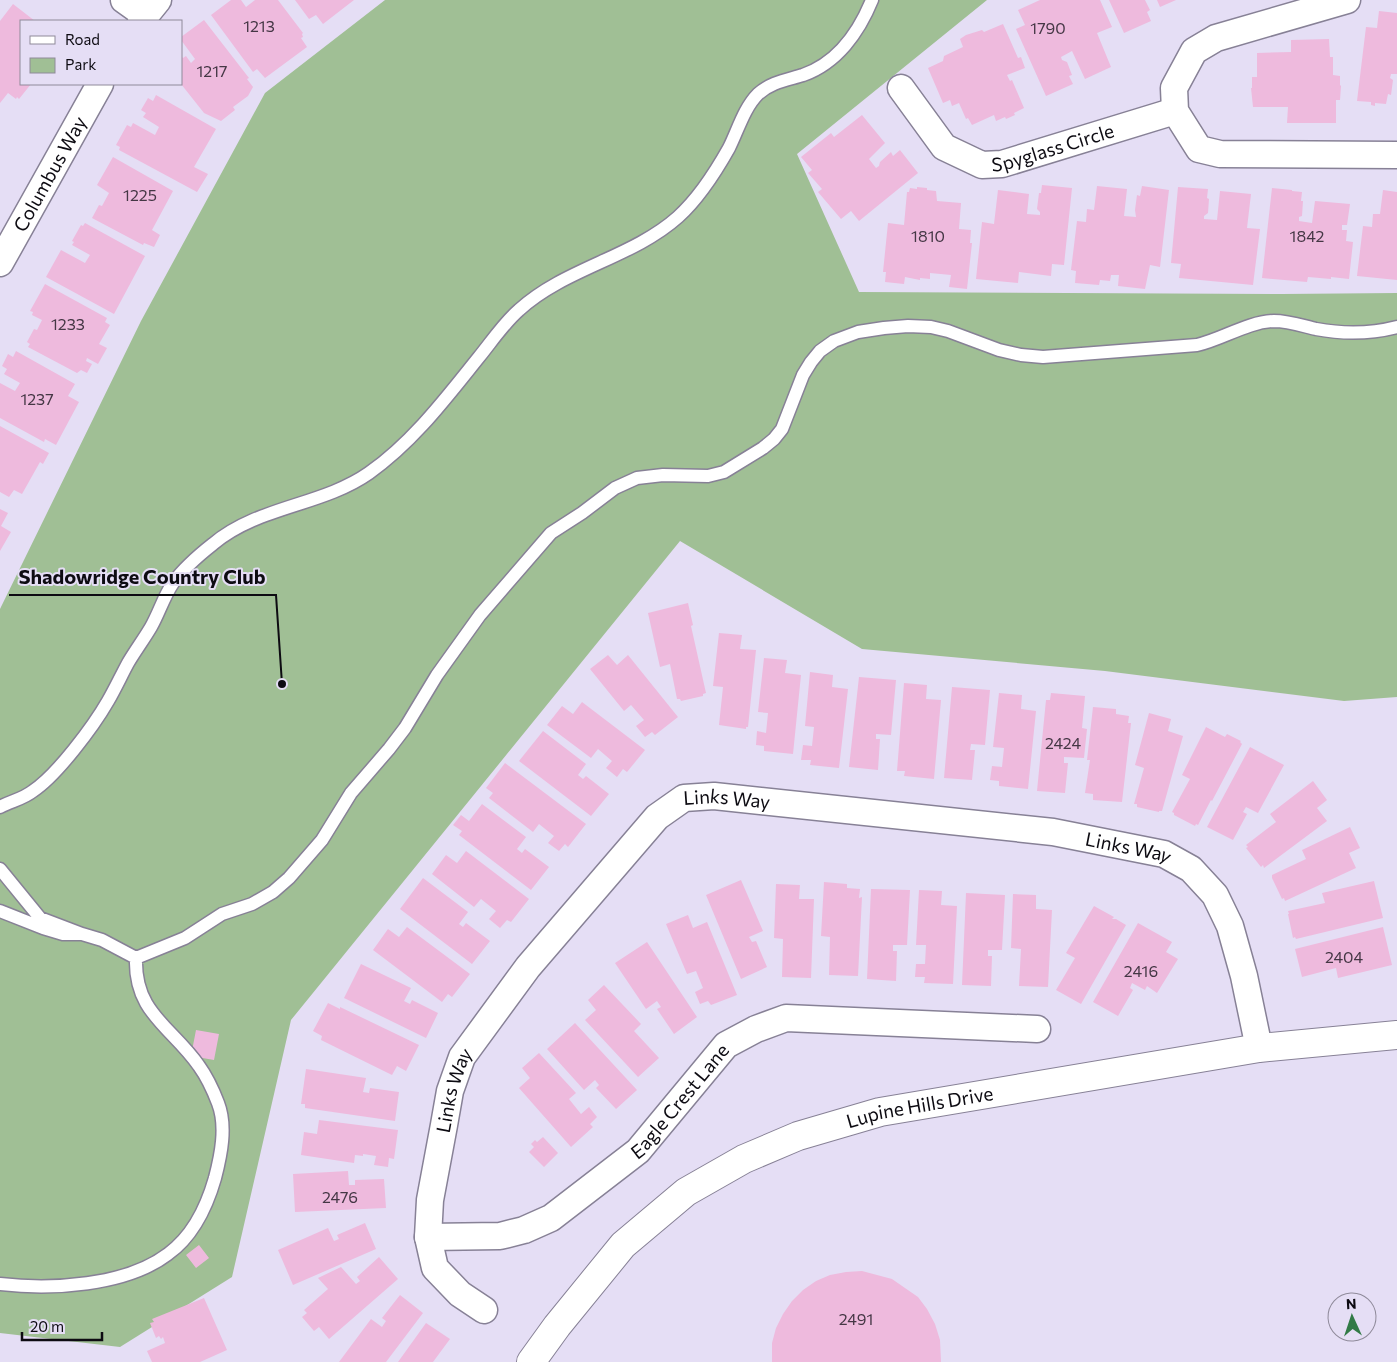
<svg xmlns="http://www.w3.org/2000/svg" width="1397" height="1362" viewBox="0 0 1397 1362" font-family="Commissioner,sans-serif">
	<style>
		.green { fill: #a0bf95 }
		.building { fill: #eebadd }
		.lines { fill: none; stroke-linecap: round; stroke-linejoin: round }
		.service-casing { stroke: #878196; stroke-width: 15 }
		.minor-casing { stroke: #878196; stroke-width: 29 }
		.tertiary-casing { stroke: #878196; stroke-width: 30 }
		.service { stroke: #fff; stroke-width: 12 }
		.minor { stroke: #fff; stroke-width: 26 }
		.tertiary { stroke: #fff; stroke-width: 28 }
		.labels { text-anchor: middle; stroke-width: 4; stroke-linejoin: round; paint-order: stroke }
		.number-label { font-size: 16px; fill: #453745 }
		.street-label { font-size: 19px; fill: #0d0b12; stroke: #e5def5 }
		.leader { fill: none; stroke: #0d0b12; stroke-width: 2 }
		.callout-dot { fill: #0d0b12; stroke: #e5def5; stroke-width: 2 }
		.callout-label { font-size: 20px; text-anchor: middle; font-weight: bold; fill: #0d0b12; stroke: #e5def5; stroke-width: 4; stroke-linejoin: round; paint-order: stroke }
	</style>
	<rect width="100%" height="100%" fill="#e5def5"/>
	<path class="green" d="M 385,0 L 987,0 L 797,154 L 859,292 L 1282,294 L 1397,293 L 1397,697 L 1344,701 L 1105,671 L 862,649 L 680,541 L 291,1020 L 232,1277 L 120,1347 L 0,1333 L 0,609 L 141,321 L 265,93 Z"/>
	<path class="building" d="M 231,0 L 241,0 L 246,7 L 255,0 L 278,0 L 303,33 L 302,34 L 303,37 L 301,38 L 307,47 L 265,78 L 257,69 L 253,72 L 211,15 Z
		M 295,0 L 354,0 L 323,24 L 316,15 L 309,19 Z
		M 1040,0 L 1100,0 L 1112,27 L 1097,33 L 1111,67 L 1085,79 L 1072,51 L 1061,57 L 1062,60 L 1067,62 L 1072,75 L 1069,76 L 1073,84 L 1046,96 L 1016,29 L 1025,25 L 1018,10 Z
		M 1109,0 L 1145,0 L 1150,10 L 1147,12 L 1151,21 L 1124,33 Z
		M 1157,0 L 1176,0 L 1160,7 Z
		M 13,4 L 35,21 L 21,21 L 21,84 L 31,84 L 19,99 L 17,97 L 16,99 L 8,93 L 0,103 L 0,21 Z
		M 1379,11 L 1397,13 L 1397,74 L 1391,74 L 1390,78 L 1393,80 L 1391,95 L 1388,94 L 1386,104 L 1375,103 L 1375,106 L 1371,105 L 1371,102 L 1357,101 L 1366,27 L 1377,28 Z
		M 204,20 L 249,78 L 247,79 L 253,87 L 248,96 L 233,107 L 235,110 L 221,121 L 204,113 L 181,84 L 181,56 L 183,58 L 186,56 L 191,63 L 195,59 L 181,40 L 181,37 Z
		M 1003,24 L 1018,58 L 1021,57 L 1025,68 L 1007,75 L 1010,81 L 1012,80 L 1024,108 L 1014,113 L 1015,115 L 1006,119 L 1005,117 L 996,121 L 994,115 L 972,125 L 968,118 L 966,119 L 959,103 L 952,106 L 950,100 L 943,103 L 928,68 L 943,61 L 944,56 L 963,47 L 960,39 L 966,35 L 982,30 L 984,32 Z
		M 1329,39 L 1330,57 L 1333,57 L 1333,75 L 1340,76 L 1340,85 L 1341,86 L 1340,100 L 1336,100 L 1336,123 L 1287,123 L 1288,107 L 1253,107 L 1251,88 L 1252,88 L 1252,77 L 1257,77 L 1257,53 L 1291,52 L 1291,40 Z
		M 156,95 L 216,129 L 194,167 L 208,174 L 197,192 L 119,150 L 120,147 L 116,145 L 127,125 L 131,127 L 133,123 L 155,135 L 159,127 L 143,117 L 146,113 L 141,110 L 148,98 L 153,101 Z
		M 862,115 L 885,143 L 869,159 L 876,168 L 879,166 L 880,162 L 891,152 L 893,156 L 900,150 L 918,173 L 859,221 L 851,211 L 841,219 L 818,192 L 822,189 L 808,173 L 812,170 L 801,157 L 831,133 L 834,137 Z
		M 113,157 L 173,191 L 152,230 L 160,235 L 154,247 L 144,243 L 143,245 L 92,218 L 99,205 L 102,206 L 109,193 L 97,185 Z
		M 1042,185 L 1072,188 L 1064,265 L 1052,264 L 1051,276 L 1019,272 L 1018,283 L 976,279 L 982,222 L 994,224 L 998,190 L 1029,194 L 1027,214 L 1040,215 L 1040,212 L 1037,209 L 1039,193 L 1041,193 Z
		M 1097,186 L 1127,189 L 1124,216 L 1136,217 L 1135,210 L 1137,195 L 1140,196 L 1142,186 L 1169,190 L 1160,267 L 1150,265 L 1145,289 L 1118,286 L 1119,275 L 1111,275 L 1110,281 L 1100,280 L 1099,285 L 1075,283 L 1076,271 L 1071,270 L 1077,221 L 1086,222 L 1087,209 L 1094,210 Z
		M 917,187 L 927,188 L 927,190 L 936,191 L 937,201 L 961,203 L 959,229 L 971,230 L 970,243 L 972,243 L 967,289 L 949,287 L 951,275 L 930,273 L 930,279 L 920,278 L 920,280 L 905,277 L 904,284 L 885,282 L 886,272 L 883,272 L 888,223 L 904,225 L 907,192 L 909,192 L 910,188 L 917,189 Z
		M 1178,187 L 1208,189 L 1207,198 L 1209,199 L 1208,213 L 1204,216 L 1204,219 L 1217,220 L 1220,191 L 1251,194 L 1247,228 L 1260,229 L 1253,285 L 1179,278 L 1181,264 L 1171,263 Z
		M 1272,188 L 1292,190 L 1292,191 L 1302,192 L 1301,201 L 1303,201 L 1302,216 L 1299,217 L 1299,221 L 1312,223 L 1315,201 L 1350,204 L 1347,225 L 1342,225 L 1342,230 L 1347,230 L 1346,241 L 1353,242 L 1349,279 L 1331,277 L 1331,279 L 1308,277 L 1307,282 L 1262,278 Z
		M 1383,190 L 1397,192 L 1397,280 L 1357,276 L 1363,226 L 1372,227 L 1373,214 L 1380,214 Z
		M 85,223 L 145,256 L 114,314 L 46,277 L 61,250 L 85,263 L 90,255 L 72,245 L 74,242 L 72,241 L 81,225 L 83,226 Z
		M 45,284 L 107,318 L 105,322 L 110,325 L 99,344 L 107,348 L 98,364 L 87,358 L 86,361 L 92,364 L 87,373 L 81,370 L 77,373 L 28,347 L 30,344 L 27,342 L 34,329 L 37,330 L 42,320 L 32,315 L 33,312 L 30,311 Z
		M 16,351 L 75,384 L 68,396 L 79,402 L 56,445 L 45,439 L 44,442 L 0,418 L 0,383 L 15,391 L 20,383 L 4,374 L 7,369 L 2,366 L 8,354 L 13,357 Z
		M 0,426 L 49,453 L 43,464 L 40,462 L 22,494 L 14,490 L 9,497 L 0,492 Z
		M 0,509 L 8,513 L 1,526 L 11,532 L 0,551 Z
		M 688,603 L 693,625 L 691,626 L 706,693 L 703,694 L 703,696 L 681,701 L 680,699 L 677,699 L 670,664 L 660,667 L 648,613 Z
		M 719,633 L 742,635 L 740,649 L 756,650 L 748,727 L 746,727 L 746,729 L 719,725 L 723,687 L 713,686 Z
		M 608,655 L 617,665 L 628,655 L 678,717 L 655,735 L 652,732 L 645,737 L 636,726 L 644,720 L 631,705 L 624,711 L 590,669 Z
		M 764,658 L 787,660 L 785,673 L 801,675 L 793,754 L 764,751 L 764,746 L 756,745 L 757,731 L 766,733 L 768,713 L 758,712 Z
		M 810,672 L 833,675 L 832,687 L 848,689 L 839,768 L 810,765 L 811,760 L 801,760 L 803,745 L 812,746 L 814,727 L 805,726 Z
		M 859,677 L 896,680 L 891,735 L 876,734 L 876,739 L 880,739 L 878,770 L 849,767 Z
		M 904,683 L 927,685 L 926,699 L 941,700 L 934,779 L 904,776 L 905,771 L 897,771 Z
		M 952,687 L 990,690 L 985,745 L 971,744 L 970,750 L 975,750 L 972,780 L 944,778 Z
		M 999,693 L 1022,695 L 1021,709 L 1036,711 L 1028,789 L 999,786 L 999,781 L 990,780 L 992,766 L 1002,767 L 1004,748 L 993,747 Z
		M 1051,693 L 1085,696 L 1082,728 L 1087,729 L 1084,758 L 1064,757 L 1064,763 L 1068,763 L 1065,793 L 1037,791 L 1046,700 L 1050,700 Z
		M 582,702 L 645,750 L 627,772 L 623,769 L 617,777 L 606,768 L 612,761 L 598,749 L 591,758 L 547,725 L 562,706 L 573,714 Z
		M 1093,707 L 1116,709 L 1116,714 L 1129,716 L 1128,723 L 1131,723 L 1122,802 L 1093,800 L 1093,794 L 1085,793 L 1090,760 L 1087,760 Z
		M 1149,713 L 1171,719 L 1168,731 L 1183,736 L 1162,811 L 1159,811 L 1159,812 L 1137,807 L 1137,804 L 1134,804 L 1144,768 L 1135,765 Z
		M 1206,727 L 1225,737 L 1227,734 L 1241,741 L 1240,742 L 1242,744 L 1212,801 L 1211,800 L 1198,825 L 1196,824 L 1195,826 L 1174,815 L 1174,813 L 1172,812 L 1190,779 L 1182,775 Z
		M 543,731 L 586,764 L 578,775 L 583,779 L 586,776 L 609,794 L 591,816 L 519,761 Z
		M 1250,747 L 1284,765 L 1258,813 L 1246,807 L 1243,812 L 1247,814 L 1233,840 L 1207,827 Z
		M 505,763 L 586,824 L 568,847 L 565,844 L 559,851 L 548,843 L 554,836 L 539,824 L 533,832 L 489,798 L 493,793 L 486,788 Z
		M 1313,781 L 1327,800 L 1317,808 L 1327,821 L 1264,868 L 1263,865 L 1261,867 L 1246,848 L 1248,847 L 1246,845 L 1276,822 L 1270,814 Z
		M 482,804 L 526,837 L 517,849 L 522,853 L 525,849 L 549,867 L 531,890 L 459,835 L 462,831 L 453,825 L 461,815 L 469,821 Z
		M 1350,827 L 1360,848 L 1349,853 L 1356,868 L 1285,901 L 1284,898 L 1282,899 L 1272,878 L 1272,875 L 1306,859 L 1302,850 Z
		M 466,851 L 529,899 L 511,922 L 507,920 L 500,928 L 489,919 L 496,911 L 481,899 L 474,907 L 432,874 L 446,855 L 457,863 Z
		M 423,878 L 468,912 L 459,924 L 463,927 L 466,923 L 490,941 L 472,964 L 400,909 Z
		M 741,880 L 763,931 L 749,937 L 752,942 L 756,941 L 767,967 L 741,979 L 706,895 Z
		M 1374,881 L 1383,918 L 1296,939 L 1295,937 L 1293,938 L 1288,914 L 1289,914 L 1288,911 L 1325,903 L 1322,893 Z
		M 824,882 L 847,884 L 847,888 L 860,889 L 859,898 L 862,897 L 858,976 L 829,975 L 830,937 L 821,936 Z
		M 776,884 L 800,885 L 799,899 L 814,899 L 811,978 L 782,977 L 783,939 L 774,938 Z
		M 871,889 L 910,890 L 907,945 L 893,945 L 893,951 L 897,951 L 896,981 L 867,979 Z
		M 919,890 L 942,891 L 941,905 L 957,906 L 953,984 L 924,983 L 925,977 L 915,977 L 916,964 L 925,964 L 926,945 L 916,945 Z
		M 966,893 L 1005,895 L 1002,950 L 988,950 L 988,956 L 992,956 L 991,986 L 962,985 Z
		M 1013,894 L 1036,895 L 1036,909 L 1052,910 L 1048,987 L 1019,986 L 1021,949 L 1011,948 Z
		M 1094,906 L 1114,917 L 1112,919 L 1116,919 L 1126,925 L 1081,1004 L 1056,990 L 1075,958 L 1066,953 Z
		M 688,915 L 693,928 L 707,922 L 737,995 L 711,1005 L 708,1001 L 700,1004 L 695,992 L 703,988 L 696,971 L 687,974 L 666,924 Z
		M 1138,923 L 1172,942 L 1166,952 L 1178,959 L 1157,993 L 1147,986 L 1145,990 L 1132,983 L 1130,988 L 1133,990 L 1118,1016 L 1093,1002 Z
		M 407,927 L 470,974 L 452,997 L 448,994 L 442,1002 L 373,950 L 388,929 L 399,937 Z
		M 1383,927 L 1392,965 L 1338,978 L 1336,968 L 1302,977 L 1295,949 Z
		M 647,942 L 697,1017 L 674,1034 L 657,1009 L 661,1007 L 657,1001 L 646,1009 L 615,963 Z
		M 361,964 L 411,988 L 404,1001 L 410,1004 L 412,1000 L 438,1013 L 426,1038 L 344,998 Z
		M 604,985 L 641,1024 L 634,1031 L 659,1058 L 638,1077 L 585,1020 L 596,1010 L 588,1000 Z
		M 328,1003 L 340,1009 L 340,1007 L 419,1045 L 406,1071 L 397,1066 L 392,1075 L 321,1040 L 322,1036 L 313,1031 Z
		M 575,1023 L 637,1090 L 616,1109 L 596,1088 L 599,1085 L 595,1080 L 584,1090 L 547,1049 Z
		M 196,1030 L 219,1034 L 214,1060 L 191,1056 Z
		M 539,1053 L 576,1093 L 569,1099 L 581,1114 L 589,1107 L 597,1117 L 590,1124 L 593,1127 L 571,1147 L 519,1088 L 530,1078 L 522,1068 Z
		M 306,1069 L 366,1078 L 363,1092 L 369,1093 L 370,1088 L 399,1092 L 395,1121 L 305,1108 L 305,1104 L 301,1104 Z
		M 319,1120 L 398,1130 L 394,1159 L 389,1158 L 388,1167 L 374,1165 L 376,1156 L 363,1154 L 363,1156 L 355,1155 L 354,1163 L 301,1155 L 304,1132 L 317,1134 Z
		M 543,1137 L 558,1153 L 544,1167 L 529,1152 L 534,1147 L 531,1144 L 535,1140 L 537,1142 Z
		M 348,1171 L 349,1185 L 355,1185 L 355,1180 L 384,1179 L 386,1208 L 295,1212 L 293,1174 Z
		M 365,1223 L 376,1249 L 293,1285 L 278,1250 L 328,1228 L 334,1241 L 339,1239 L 337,1235 Z
		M 199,1245 L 209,1258 L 196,1268 L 186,1255 Z
		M 379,1257 L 398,1279 L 329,1339 L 319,1327 L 314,1331 L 302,1317 L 307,1313 L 304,1310 L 328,1289 L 318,1278 L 341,1267 L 356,1284 L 360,1281 L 357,1277 Z
		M 862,1271 L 892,1279 L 918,1297 L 927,1309 L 935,1324 L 940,1340 L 941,1362 L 772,1362 L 772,1343 L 776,1328 L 783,1314 L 792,1301 L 803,1290 L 816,1281 L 830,1275 L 846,1272 Z
		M 400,1295 L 423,1313 L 386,1362 L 339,1362 L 371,1319 L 382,1327 L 386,1321 L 382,1318 Z
		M 204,1298 L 227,1350 L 200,1362 L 152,1362 L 147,1351 L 165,1343 L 163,1337 L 161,1339 L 159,1336 L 156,1338 L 150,1323 L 154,1322 L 152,1319 Z
		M 426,1323 L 450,1339 L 433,1362 L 398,1362 Z"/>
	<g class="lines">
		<g class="service-casing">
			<path id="service" d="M 0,807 C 11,801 23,799 33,791 C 57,775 93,727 108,701 C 115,689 121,676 128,663 C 135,651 144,639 151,627 C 159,613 164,596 173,583 C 183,569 199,555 213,544 C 258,506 322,506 369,473 C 413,442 446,398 479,357 C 492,341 504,323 519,310 C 565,268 632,258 678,217 C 699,198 715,173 729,148 C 738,130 744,108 758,94 C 771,82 787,80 803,75 C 837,63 859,32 872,0
				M 0,869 L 40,918 L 82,934 L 63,934 L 43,928 L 0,911
				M 82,934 L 102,940 L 136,958
				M 0,1284 C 51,1290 126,1286 168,1254 C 193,1236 207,1206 215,1178 C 221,1155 227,1126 218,1103 C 213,1090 207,1077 199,1066 C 172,1027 134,1013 136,958 L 185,938 L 222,914 L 252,904 L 273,892 L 289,878 L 322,840 L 351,793 L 389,749 L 405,728 L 437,675 L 480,615 L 551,533 L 582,513 L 615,488 L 637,478 L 663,475 L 708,476 L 724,472 L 763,448 L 774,439 L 782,429 L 803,375 L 811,362 L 820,351 L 834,341 L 858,332 L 884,328 L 908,326 L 931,327 L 948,331 L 999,350 L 1021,355 L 1043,357 L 1197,345 C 1223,339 1247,322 1274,321 C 1288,321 1303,326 1316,329 C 1343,334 1370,334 1397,327"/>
		</g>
		<g class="minor-casing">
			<g id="minor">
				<path d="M 124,0 L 145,15"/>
				<path d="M 1347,0 L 1216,38 L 1194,51 L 1174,88 L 1175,111 L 1199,149 L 1220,154 L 1397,155"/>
				<path d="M 141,21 L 158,0"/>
				<path id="s1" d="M 901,88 L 944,147 L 982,165 L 1002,164 L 1175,111"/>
				<path id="s2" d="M 0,263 L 100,84"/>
				<path id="s3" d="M 428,1237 L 500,1236 L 524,1230 L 551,1218 L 638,1151 L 726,1045 L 756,1029 L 786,1018 L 1037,1029"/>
				<path id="s4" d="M 484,1310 L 460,1294 L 435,1268 L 428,1237 L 430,1200 L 444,1125 L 450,1091 L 462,1057 L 528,967 L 657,817 L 684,798 L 714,796 L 1053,832 L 1164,854 L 1191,869 L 1215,895 L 1230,926 L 1244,976 L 1259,1048"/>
			</g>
		</g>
		<g class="tertiary-casing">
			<g id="tertiary">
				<path id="s5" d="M 531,1362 L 557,1326 L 623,1245 L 686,1192 L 744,1159 L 798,1136 L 880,1112 L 1259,1048 L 1397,1035"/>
			</g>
		</g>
		<use href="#service" class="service"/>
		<use href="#minor" class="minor"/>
		<use href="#tertiary" class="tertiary"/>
	</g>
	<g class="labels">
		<g class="number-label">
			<text x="259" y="32">1213</text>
			<text x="1048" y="34">1790</text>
			<text x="212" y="77">1217</text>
			<text x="140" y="201">1225</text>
			<text x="928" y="242">1810</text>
			<text x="1307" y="242">1842</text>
			<text x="68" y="330">1233</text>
			<text x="37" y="405">1237</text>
			<text x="1063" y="749">2424</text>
			<text x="1344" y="963">2404</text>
			<text x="1141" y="977">2416</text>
			<text x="340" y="1203">2476</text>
			<text x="856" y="1325">2491</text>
		</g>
		<g class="street-label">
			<text dy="7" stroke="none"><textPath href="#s1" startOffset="188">Spyglass Circle</textPath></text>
			<text dy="7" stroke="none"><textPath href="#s2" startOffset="102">Columbus Way</textPath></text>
			<text dy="7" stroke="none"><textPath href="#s4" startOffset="666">Links Way</textPath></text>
			<text dy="7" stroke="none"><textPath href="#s4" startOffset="1071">Links Way</textPath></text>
			<text dy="7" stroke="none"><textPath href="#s4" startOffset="246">Links Way</textPath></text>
			<text dy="7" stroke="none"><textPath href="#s3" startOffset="301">Eagle Crest Lane</textPath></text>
			<text dy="7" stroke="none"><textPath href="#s5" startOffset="482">Lupine Hills Drive</textPath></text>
		</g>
	</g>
	<path class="leader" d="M282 684L276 595H9"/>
	<circle class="callout-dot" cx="282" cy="684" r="5"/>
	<g class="callout-label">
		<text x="142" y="584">Shadowridge Country Club</text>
	</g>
	<rect x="20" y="20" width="162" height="65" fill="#e5def5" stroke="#8f8a9a"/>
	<rect x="30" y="36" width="25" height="8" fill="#ffffff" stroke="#8f8a9a"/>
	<text x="65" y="45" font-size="15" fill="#0d0b12">Road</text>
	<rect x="30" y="58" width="25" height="15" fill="#a0bf95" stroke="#8f8a9a"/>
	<text x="65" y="70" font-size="15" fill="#0d0b12">Park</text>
	<g transform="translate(1352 1317) rotate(357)"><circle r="24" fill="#e5def5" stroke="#8f8a9a"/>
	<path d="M0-4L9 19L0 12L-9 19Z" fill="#327a47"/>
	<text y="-8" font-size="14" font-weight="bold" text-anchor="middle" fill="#0d0b12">N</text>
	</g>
	<path d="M22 1332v8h80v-8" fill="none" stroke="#0d0b12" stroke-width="2.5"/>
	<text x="30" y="1332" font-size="15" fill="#0d0b12" stroke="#e5def5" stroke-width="4" paint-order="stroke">20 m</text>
</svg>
